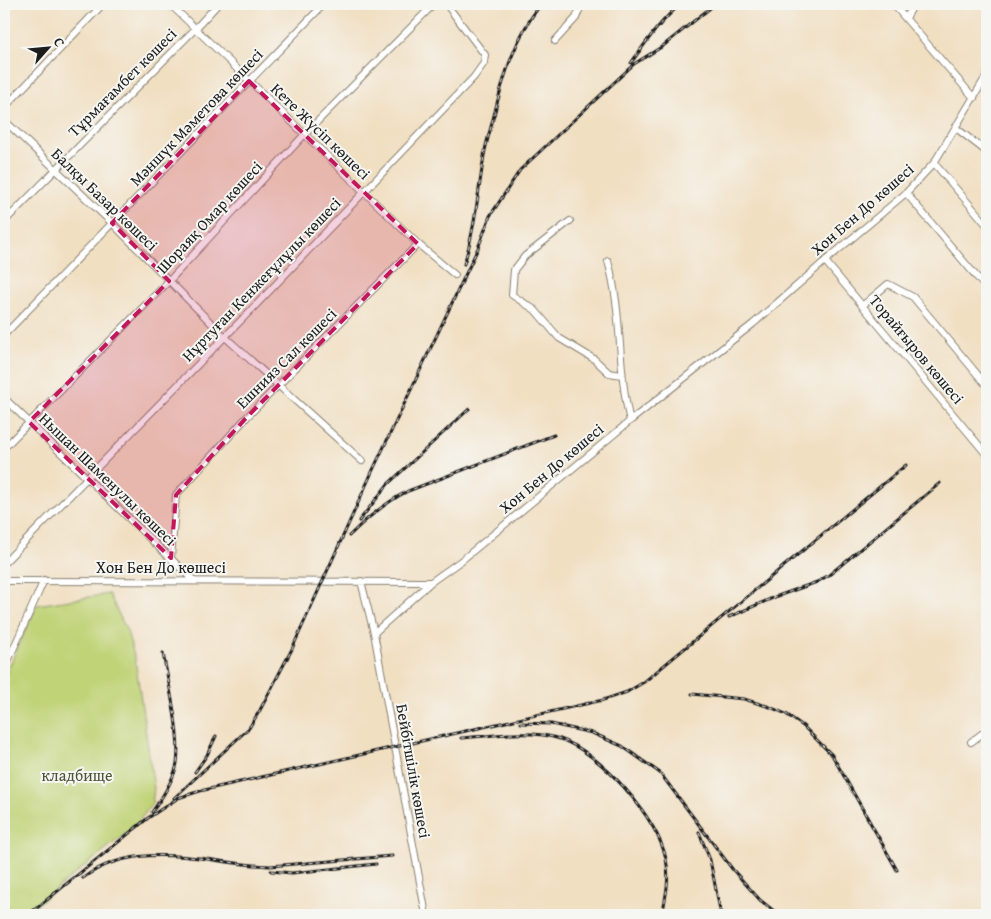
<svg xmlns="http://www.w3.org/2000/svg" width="991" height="919" viewBox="0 0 991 919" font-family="'Gentium Book Plus',serif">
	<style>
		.green { fill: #c0d377; stroke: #6e784a }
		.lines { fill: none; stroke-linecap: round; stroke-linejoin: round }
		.minor-casing { stroke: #867e6f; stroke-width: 8 }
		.minor { stroke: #fff; stroke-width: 6 }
		.rail-casing { stroke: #1c1c1c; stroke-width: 3 }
		.rail { stroke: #f6f6f2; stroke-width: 1; stroke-dasharray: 4; stroke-linecap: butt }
		.marked { fill: #c2185b; fill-opacity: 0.2; stroke: #c2185b; stroke-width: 4; stroke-dasharray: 10 6; stroke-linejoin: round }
		.labels { text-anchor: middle; stroke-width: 4; stroke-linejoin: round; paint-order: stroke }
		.street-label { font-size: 16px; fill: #1c1c1c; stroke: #f6f6f2 }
		.park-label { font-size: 16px; fill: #4d5337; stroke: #f6f6f2 }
	</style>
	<rect width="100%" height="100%" fill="#f6f6f2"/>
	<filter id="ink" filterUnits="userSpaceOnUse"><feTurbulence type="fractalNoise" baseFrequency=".02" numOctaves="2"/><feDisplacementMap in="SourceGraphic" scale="10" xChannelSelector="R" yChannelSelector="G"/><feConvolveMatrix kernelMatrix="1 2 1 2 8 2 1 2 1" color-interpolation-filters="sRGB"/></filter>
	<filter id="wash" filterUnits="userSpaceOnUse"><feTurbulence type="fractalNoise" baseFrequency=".0096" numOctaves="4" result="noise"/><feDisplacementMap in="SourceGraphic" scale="20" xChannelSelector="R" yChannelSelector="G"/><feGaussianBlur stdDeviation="1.12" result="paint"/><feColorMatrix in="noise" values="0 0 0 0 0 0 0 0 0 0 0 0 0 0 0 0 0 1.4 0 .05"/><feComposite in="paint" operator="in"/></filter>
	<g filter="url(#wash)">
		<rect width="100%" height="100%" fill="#f1dfc2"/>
		<path class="green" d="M 109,594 L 127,631 L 135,659 L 154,788 L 152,804 L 136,825 L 24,915 L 4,915 L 4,678 L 37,605 Z"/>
	</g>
	<g filter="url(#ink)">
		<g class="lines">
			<g class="minor-casing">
				<path id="minor" d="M 170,4 L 418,244 L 455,275
					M 893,4 L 974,98
					M 906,18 L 914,4
					M 555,41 L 576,18 L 580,8 L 585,4
					M 4,108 L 103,4
					M 4,120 L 112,223 L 224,336 L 362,461
					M 956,128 L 987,152
					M 934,163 L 987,225
					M 906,193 L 987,289
					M 570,221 L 525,256 L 514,270 L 512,295 L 535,310 L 559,338 L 594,359 L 609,373 L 622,375
					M 4,222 L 195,29 L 218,4
					M 608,261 C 623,313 617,369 630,421
					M 825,261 L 987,455
					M 862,306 L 888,284 L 913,297 L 987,386
					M 4,335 L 324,4
					M 4,398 L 194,581
					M 4,448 L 169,281 L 305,134 L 434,4
					M 171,558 L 176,495 L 247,417 L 418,244
					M 4,563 L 256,305 L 474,77 L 484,63 L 485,55 L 446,4
					M 4,581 L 431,582 L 462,560 L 630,421 L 753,324 L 825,261 L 906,193 L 934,163 L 987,75
					M 361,581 L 374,633 L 426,915
					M 374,633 L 431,582
					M 4,670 L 44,580
					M 971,742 L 987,730"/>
			</g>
			<use href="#minor" class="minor"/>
			<g class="rail-casing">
				<path id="rail" d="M 631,63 C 646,42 661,20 681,4
					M 464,264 C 475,229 478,192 484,156 C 486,143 490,131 493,119 C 503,78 515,37 541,4
					M 359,521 L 388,484 L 469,409
					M 349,536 C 366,519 386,502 408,491 L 554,435
					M 729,617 L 775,597 L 817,582 L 829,575 L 940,483
					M 692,694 L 744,699 L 770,707 L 786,714 L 803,726 L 832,755 L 897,870
					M 521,723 L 551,724 L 592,733 L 622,746 L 660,773 L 733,870 L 760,900 L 779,915
					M 461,738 C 493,736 530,729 560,739 C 600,752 658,818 666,859 C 670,878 666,896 662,915
					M 195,772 L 207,755 L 216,736
					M 174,798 L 249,728 L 260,710 L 292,649 L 372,472 L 478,248 L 490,216 L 520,170 L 634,64 L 663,46 L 715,4
					M 152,812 C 162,798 171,784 176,768 C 183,741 168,682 163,653
					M 699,832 L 710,860 L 721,915
					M 271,871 L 292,873 L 376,864
					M 83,878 C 138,837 209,864 270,866 L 392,856
					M 28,915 L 148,818 L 178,798 L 200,791 L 603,700 L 627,692 L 644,682 L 906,465"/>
			</g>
			<use href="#rail" class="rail"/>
		</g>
	</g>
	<path class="marked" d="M 249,81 L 418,244 L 247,417 L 176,495 L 171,558 L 29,422 L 169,281 L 112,223 Z"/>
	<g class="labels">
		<g class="street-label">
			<text transform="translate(122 82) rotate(-45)" y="6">Тұрмағамбет көшесі</text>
			<text transform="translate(196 117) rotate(-46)" y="6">Мәншүк Мәметова көшесі</text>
			<text transform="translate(321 131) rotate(44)" y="6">Кете Жүсіп көшесі</text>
			<text transform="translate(105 199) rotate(44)" y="6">Балқы Базар көшесі</text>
			<text transform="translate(862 209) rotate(-41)" y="6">Хон Бен До көшесі</text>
			<text transform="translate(209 217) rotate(-47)" y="6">Шораяқ Омар көшесі</text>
			<text transform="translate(261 279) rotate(-46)" y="6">Нұртуған Кенжеғұлұлы көшесі</text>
			<text transform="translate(917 349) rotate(50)" y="6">Торайғыров көшесі</text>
			<text transform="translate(286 358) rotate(-45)" y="6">Ешнияз Сал көшесі</text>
			<text transform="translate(551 468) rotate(-40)" y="6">Хон Бен До көшесі</text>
			<text transform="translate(108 479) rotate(44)" y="6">Нышан Шаменулы көшесі</text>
			<text x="161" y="573">Хон Бен До көшесі</text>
			<text transform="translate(414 771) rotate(80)" y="6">Бейбітшілік көшесі</text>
		</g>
		<g class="park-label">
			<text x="77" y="781">кладбище</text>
		</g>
	</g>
	<rect width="991" height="919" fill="none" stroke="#f6f6f2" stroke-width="20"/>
	<g transform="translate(48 48) rotate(63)" stroke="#f6f6f2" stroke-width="4" paint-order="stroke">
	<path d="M0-4L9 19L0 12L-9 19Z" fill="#1c1c1c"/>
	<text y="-8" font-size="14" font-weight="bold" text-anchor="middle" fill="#1c1c1c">С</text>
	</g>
</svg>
